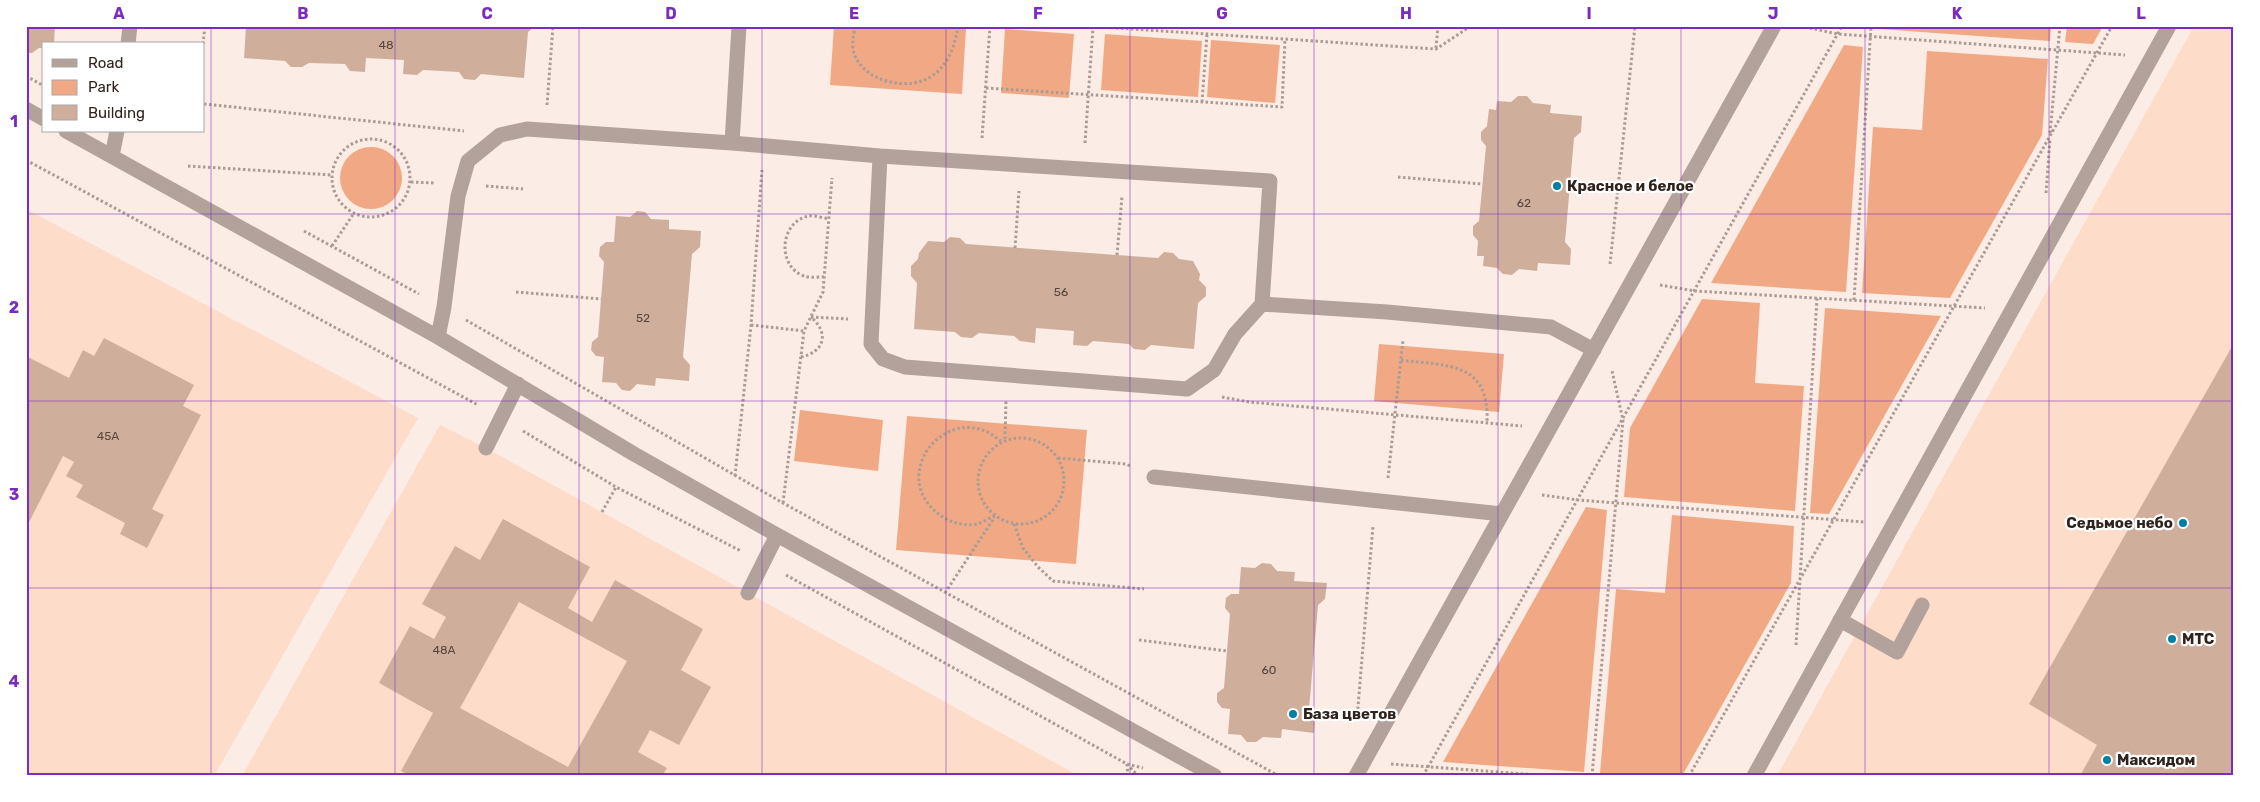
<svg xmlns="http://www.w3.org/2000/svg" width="2260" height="802" viewBox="0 0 2260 802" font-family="Rubik,sans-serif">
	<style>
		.built { fill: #fedcca }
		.green { fill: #f0a984 }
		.building { fill: #d0ae9c; fill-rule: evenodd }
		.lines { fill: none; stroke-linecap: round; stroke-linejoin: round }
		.path { stroke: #aa9c95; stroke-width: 3; stroke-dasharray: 2.5 2.5; stroke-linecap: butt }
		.minor { stroke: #b2a29b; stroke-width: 15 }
		.grid { fill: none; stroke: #7b2cbf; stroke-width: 1; stroke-opacity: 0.55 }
		.poi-dot { fill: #027fa5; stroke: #fff; stroke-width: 2 }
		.labels { text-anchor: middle; stroke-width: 4.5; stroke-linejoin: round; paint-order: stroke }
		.number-label { font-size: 12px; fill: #58463d }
		.poi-label { font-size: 15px; font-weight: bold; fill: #30231d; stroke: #fff; text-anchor: start }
		.neatline { fill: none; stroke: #7b2cbf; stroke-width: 2 }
		.grid-label { font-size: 16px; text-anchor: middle; font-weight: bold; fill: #7b2cbf }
	</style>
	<rect width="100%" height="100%" fill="#fbece5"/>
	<path class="built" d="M 2194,26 L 2234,26 L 2234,776 L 1777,776 Z
		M 26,209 L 418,418 L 214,776 L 26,776 Z
		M 440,425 L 486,448 L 1079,776 L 242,776 Z"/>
	<path class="green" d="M 834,26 L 918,26 L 966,29 L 962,94 L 830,85 Z
		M 1879,26 L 2051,26 L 2050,41 L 1879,29 Z
		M 2067,26 L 2103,26 L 2093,44 L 2065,42 Z
		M 1005,29 L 1074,34 L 1069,98 L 1001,93 Z
		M 1105,34 L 1202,41 L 1198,97 L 1101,90 Z
		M 1211,40 L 1280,45 L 1275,103 L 1207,97 Z
		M 1844,45 L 1863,47 L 1846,292 L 1711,283 Z
		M 1927,51 L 2048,59 L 2042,135 L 1950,298 L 1862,293 L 1873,127 L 1922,130 Z
		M340 178a31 31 0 1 1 62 0a31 31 0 1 1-62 0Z
		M 1702,299 L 1760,303 L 1755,383 L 1804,386 L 1795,511 L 1624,497 L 1630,428 Z
		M 1825,308 L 1941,316 L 1829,514 L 1810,513 Z
		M 1379,344 L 1504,354 L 1499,412 L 1374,401 Z
		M 800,410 L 883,420 L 878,471 L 794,461 Z
		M 907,416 L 1087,430 L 1076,564 L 896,550 Z
		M 1586,507 L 1607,510 L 1584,772 L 1443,762 Z
		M 1672,515 L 1794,526 L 1791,583 L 1682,776 L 1600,773 L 1616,589 L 1665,593 Z"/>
	<path class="building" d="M 26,26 L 55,26 L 54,44 L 44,44 L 44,48 L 39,48 L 32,53 L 26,53 Z
		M 246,26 L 535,26 L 528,32 L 524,78 L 481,74 L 475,80 L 464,79 L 459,72 L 423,70 L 417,75 L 403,74 L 404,60 L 366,58 L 365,72 L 350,71 L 345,64 L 309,63 L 302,67 L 291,67 L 285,61 L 244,58 Z
		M 1518,96 L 1527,96 L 1533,103 L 1551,105 L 1550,113 L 1582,116 L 1581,132 L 1574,138 L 1565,242 L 1571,249 L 1570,265 L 1538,263 L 1537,271 L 1519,269 L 1512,275 L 1503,274 L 1497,268 L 1483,266 L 1484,256 L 1477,256 L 1478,241 L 1473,235 L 1473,226 L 1479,221 L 1486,146 L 1481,140 L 1481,132 L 1487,126 L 1489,109 L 1496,110 L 1497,101 L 1511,102 Z
		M 637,211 L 645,212 L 651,219 L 669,220 L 669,229 L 701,231 L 700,247 L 692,254 L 683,357 L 690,365 L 689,381 L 656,378 L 655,386 L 637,384 L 630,391 L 622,390 L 616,383 L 602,382 L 604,357 L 596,356 L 591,350 L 592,342 L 598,337 L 604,262 L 599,256 L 600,247 L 606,242 L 614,242 L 616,216 L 630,217 Z
		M 950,237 L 960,238 L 966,244 L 1158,258 L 1164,252 L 1173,253 L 1179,259 L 1193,261 L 1200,274 L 1199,280 L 1206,287 L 1206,296 L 1198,303 L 1194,349 L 1151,345 L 1145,350 L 1134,349 L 1129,344 L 1093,341 L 1087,346 L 1073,345 L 1074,331 L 1036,328 L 1035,343 L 1020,341 L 1014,336 L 979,333 L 972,338 L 961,337 L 955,332 L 914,329 L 917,283 L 911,276 L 911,266 L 918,259 L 919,253 L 928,241 L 944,242 Z
		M 104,338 L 194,385 L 183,406 L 201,415 L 152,509 L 164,515 L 147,548 L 120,534 L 125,523 L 76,497 L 83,485 L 66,476 L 74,462 L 63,456 L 26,528 L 26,356 L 69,378 L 83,350 L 94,356 Z
		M 2234,343 L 2234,776 L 2080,776 L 2097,745 L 2029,704 Z
		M 503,519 L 590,567 L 568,608 L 592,622 L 615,580 L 703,629 L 681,670 L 711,687 L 679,745 L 650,730 L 638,752 L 667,768 L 662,776 L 411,776 L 401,771 L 433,713 L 379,683 L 410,626 L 434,639 L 446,617 L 422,604 L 455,546 L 480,560 ZM 519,602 L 627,661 L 568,767 L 460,708 Z
		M 1262,563 L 1271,564 L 1277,571 L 1295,572 L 1294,581 L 1327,583 L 1325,599 L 1318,605 L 1309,709 L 1315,717 L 1314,733 L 1282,729 L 1281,738 L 1263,737 L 1256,742 L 1247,742 L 1241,735 L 1228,734 L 1230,709 L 1222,708 L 1217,702 L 1217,693 L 1224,688 L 1230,614 L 1225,608 L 1226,598 L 1231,594 L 1239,594 L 1241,567 L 1255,568 Z"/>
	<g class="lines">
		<path class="path" d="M 855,26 C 854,34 851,46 854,53 C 863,82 909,92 932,76 C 949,64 955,45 958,26
			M 1086,26 L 1436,49 L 1471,26
			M 1800,26 L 1838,34 L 2125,55
			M 203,44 L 205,26
			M 1436,48 L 1438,26
			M 26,76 L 44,86
			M 986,88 L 1282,107 L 1285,39
			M 1202,102 L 1207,34
			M 204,104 L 464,131
			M 547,105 L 553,26
			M 2050,133 L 2060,26
			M 982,138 L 990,26
			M332 178a39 39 0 1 1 78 0a39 39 0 1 1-78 0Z
			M 1085,143 L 1093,27
			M 26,160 L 478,405
			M 188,166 L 332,175
			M 1398,177 L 1482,184
			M 411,182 L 435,183
			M 486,186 L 523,189
			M 2046,193 L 2050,139
			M 304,231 L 419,294
			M 332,246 L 354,213
			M 1015,248 L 1019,191
			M 1117,255 L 1122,197
			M 1610,264 L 1635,26
			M 824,277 C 818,277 809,278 804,276 C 776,266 780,221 809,216 C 814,215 823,218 829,219
			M 1660,285 L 1695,291 L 1985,308
			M 516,292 L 601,299
			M 1854,300 L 1871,26
			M 811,317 L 848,319
			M 466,320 L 783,503 L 1279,776
			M 751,325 L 804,331
			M 801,357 C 824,352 830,334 811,317
			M 1401,360 C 1447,366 1490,361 1487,423
			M 1222,397 L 1249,402 L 1522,426
			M 523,431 L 616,487 L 741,551
			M978 481a43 43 0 1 1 86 0a43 43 0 1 1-86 0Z
			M 1005,439 L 1006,400
			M 1058,458 L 1126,464 L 1132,467
			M 735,476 L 751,325 L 762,170
			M 1388,478 L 1403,340
			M 1542,495 L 1578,500 L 1864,522
			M 783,503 L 804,331 L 823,292 L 832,178
			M 602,512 L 616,487
			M 995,516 C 989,518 983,522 977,524 C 951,529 922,508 919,482 C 916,447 952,417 985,431 C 991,433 996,438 1001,441
			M 1014,524 L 1023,548 L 1038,567 L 1053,581 L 1144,589
			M 786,575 L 1127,764 L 1143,768
			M 945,593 L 994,518
			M 1139,640 L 1227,651
			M 1796,645 L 1817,298
			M 1357,719 L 1373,526
			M 1127,764 L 1138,776
			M 1127,764 L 1128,776
			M 1391,764 L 1551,776
			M 1423,776 L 1842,26
			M 1592,776 L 1623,420 L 1612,371
			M 1689,776 L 2112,26"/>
		<path class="minor" d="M 128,44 L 130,26
			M 26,109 L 44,119
			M 66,131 L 438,337 L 634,454 L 777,535 L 1215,776
			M 732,143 L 739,26
			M 112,156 L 117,131
			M 1262,304 L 1387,312 L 1551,327 L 1594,350
			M 438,337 L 444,307 L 458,196 L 468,161 L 500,135 L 527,129 L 732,143 L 880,156 L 1270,181 L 1262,304 L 1235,334 L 1214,370 L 1187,389 L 905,367 L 883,359 L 871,344 L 880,156
			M 486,448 L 518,384
			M 1154,477 L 1502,514
			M 748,593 L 777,535
			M 1840,620 L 1897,652 L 1922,605
			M 1356,776 L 1774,26
			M 1754,776 L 2169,26"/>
	</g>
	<path class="grid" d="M 211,26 L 211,776M 395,26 L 395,776M 579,26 L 579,776M 762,26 L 762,776M 946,26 L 946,776M 1130,26 L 1130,776M 1314,26 L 1314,776M 1498,26 L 1498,776M 1681,26 L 1681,776M 1865,26 L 1865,776M 2049,26 L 2049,776M 26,214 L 2234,214M 26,401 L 2234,401M 26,588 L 2234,588"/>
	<g class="poi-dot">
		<circle cx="1557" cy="186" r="5"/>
		<circle cx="2183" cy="523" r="5"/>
		<circle cx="2172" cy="639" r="5"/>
		<circle cx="1293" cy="714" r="5"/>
		<circle cx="2107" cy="760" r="5"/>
	</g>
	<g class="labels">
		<g class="number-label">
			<text x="386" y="49">48</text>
			<text x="1524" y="207">62</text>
			<text x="1061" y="296">56</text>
			<text x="643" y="322">52</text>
			<text x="108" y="440">45А</text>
			<text x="444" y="654">48А</text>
			<text x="1269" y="674">60</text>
		</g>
		<g class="poi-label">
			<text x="1567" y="191">Красное и белое</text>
			<text x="2173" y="528" text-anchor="end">Седьмое небо</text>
			<text x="2182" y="644">МТС</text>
			<text x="1303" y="719">База цветов</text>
			<text x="2117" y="765">Максидом</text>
		</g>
	</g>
	<rect width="2260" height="802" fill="none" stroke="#ffffff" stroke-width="55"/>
	<rect x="42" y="42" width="162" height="90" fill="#ffffff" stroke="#aca7a5"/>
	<rect x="52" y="59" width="25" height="8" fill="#b2a29b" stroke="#aca7a5"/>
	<text x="88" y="68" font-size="15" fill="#30231d">Road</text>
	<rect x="52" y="80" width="25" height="15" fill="#f0a984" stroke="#aca7a5"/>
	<text x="88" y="92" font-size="15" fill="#30231d">Park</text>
	<rect x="52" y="105" width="25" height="15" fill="#d0ae9c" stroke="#aca7a5"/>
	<text x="88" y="118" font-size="15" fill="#30231d">Building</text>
	<rect x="28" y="28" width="2204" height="746" class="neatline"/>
	<g class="grid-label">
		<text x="119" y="19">A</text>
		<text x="303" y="19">B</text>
		<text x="487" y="19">C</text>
		<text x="671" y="19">D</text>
		<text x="854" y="19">E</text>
		<text x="1038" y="19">F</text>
		<text x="1222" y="19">G</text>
		<text x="1406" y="19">H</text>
		<text x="1589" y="19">I</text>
		<text x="1773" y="19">J</text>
		<text x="1957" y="19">K</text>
		<text x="2141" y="19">L</text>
		<text x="14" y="127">1</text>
		<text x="14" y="313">2</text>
		<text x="14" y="500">3</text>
		<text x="14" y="687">4</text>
	</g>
</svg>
